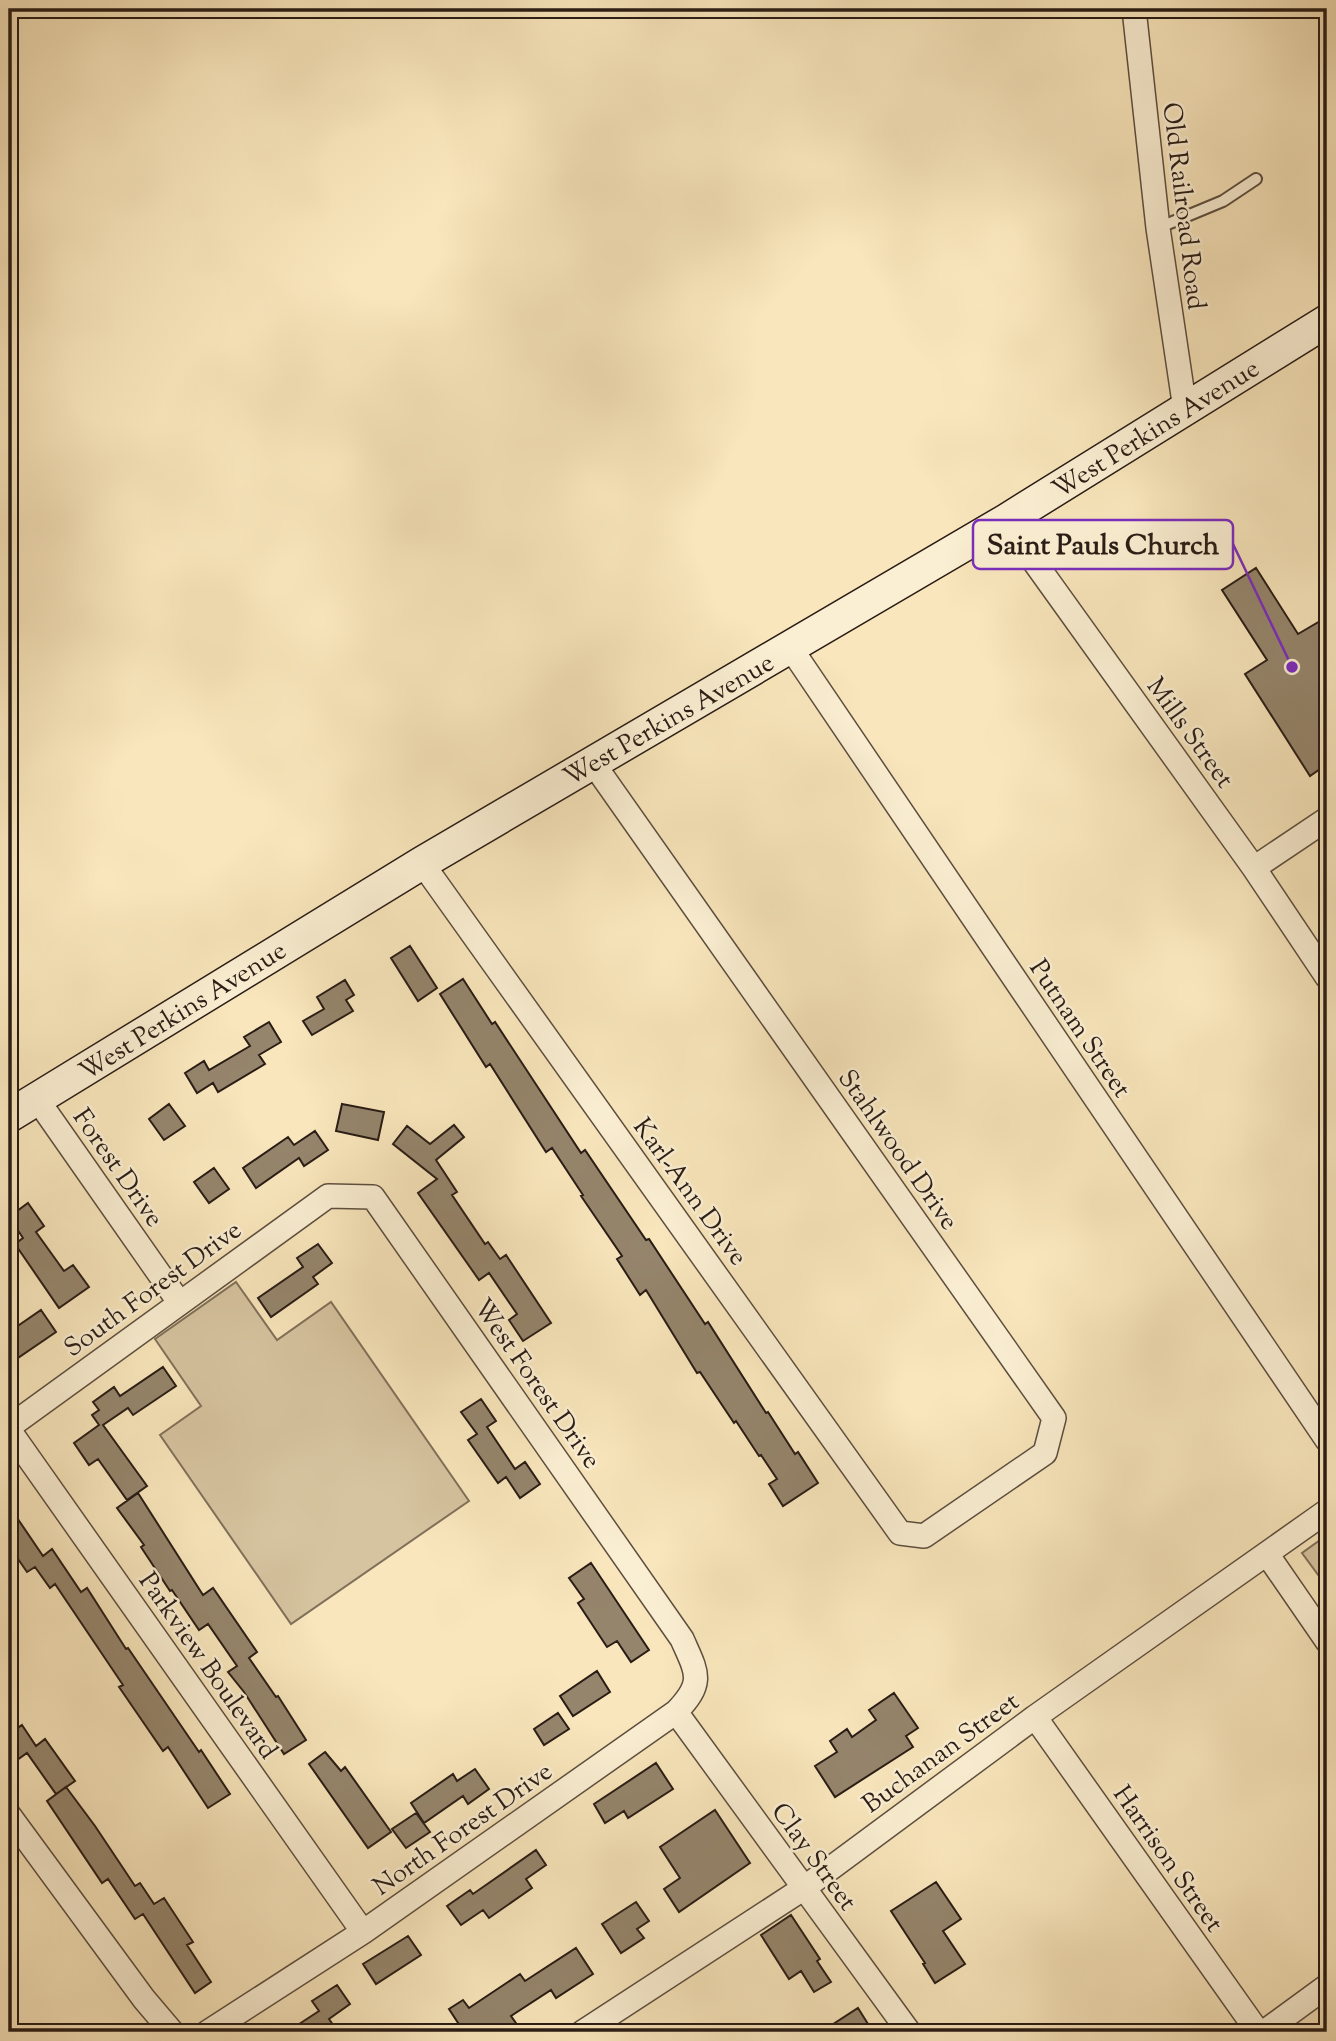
<svg xmlns="http://www.w3.org/2000/svg" width="1336" height="2041" viewBox="0 0 1336 2041" font-family="'Sorts Mill Goudy',serif">
	<style>
		.green { fill: #d6c4a0; stroke: #80705a; stroke-width: 2 }
		.building { fill: #95856c; stroke: #291c15; stroke-width: 2 }
		.lines { fill: none; stroke-linecap: round; stroke-linejoin: round }
		.service-casing { stroke: #5d4e3f; stroke-width: 14 }
		.minor-casing { stroke: #5d4e3f; stroke-width: 26 }
		.secondary-casing { stroke: #291c15; stroke-width: 35 }
		.service { stroke: #fbefd3; stroke-width: 10 }
		.minor { stroke: #fbefd3; stroke-width: 23 }
		.secondary { stroke: #fbefd3; stroke-width: 32 }
		.labels { text-anchor: middle; stroke-width: 5; stroke-linejoin: round; paint-order: stroke }
		.street-label { font-size: 26px; fill: #291c15; stroke: #fbefd3 }
		.leader { fill: none; stroke: #7b2cbf; stroke-width: 2.5 }
		.callout-dot { fill: #7b2cbf; stroke: #fbefd3; stroke-width: 2.5 }
		.callout { fill: #fbefd3; stroke: #7b2cbf; stroke-width: 2.5 }
		.callout-label { font-size: 28px; text-anchor: middle; font-weight: bold; fill: #291c15 }
	</style>
	<rect width="100%" height="100%" fill="#f9e6bc"/>
	<filter id="stains"><feTurbulence type="fractalNoise" baseFrequency=".00286" numOctaves="4"/><feColorMatrix values="0 0 0 0 .2 0 0 0 0 .09 0 0 0 0 .02 0 0 0 .5 -.17"/></filter>
	<radialGradient id="worn" r=".72"><stop offset=".6" stop-color="#630" stop-opacity="0"/><stop offset="1" stop-color="#630" stop-opacity=".3"/></radialGradient>
	<path class="green" d="M 236,1282 L 277,1340 L 331,1302 L 469,1501 L 291,1624 L 160,1435 L 201,1406 L 155,1339 Z
		M 1327,1535 L 1327,1587 L 1302,1553 Z"/>
	<path class="building" d="M 1256,568 L 1298,634 L 1327,617 L 1327,764 L 1310,776 L 1245,674 L 1267,660 L 1222,590 Z
		M 410,946 L 437,988 L 418,1001 L 391,958 Z
		M 463,979 L 492,1024 L 495,1022 L 581,1153 L 585,1150 L 646,1240 L 649,1239 L 705,1324 L 708,1322 L 766,1413 L 768,1412 L 795,1454 L 798,1452 L 818,1483 L 783,1506 L 769,1484 L 777,1479 L 761,1455 L 759,1456 L 736,1421 L 734,1423 L 700,1372 L 697,1373 L 646,1290 L 640,1295 L 617,1259 L 622,1256 L 581,1196 L 583,1195 L 552,1148 L 546,1152 L 490,1064 L 486,1067 L 440,994 Z
		M 345,980 L 354,995 L 346,1000 L 353,1011 L 312,1035 L 303,1021 L 324,1009 L 317,997 Z
		M 269,1022 L 281,1042 L 259,1055 L 265,1064 L 218,1092 L 213,1083 L 197,1093 L 185,1073 L 204,1061 L 209,1070 L 250,1046 L 244,1037 Z
		M 169,1104 L 185,1126 L 164,1140 L 149,1119 Z
		M 342,1104 L 384,1112 L 378,1140 L 336,1131 Z
		M 454,1125 L 464,1137 L 436,1160 L 457,1192 L 452,1195 L 485,1244 L 488,1242 L 500,1259 L 506,1255 L 551,1323 L 523,1341 L 509,1320 L 517,1314 L 489,1273 L 479,1280 L 418,1193 L 437,1179 L 393,1144 L 407,1126 L 430,1144 Z
		M 315,1131 L 328,1150 L 304,1166 L 299,1158 L 256,1188 L 243,1168 L 288,1137 L 294,1145 Z
		M 214,1168 L 229,1189 L 209,1203 L 194,1182 Z
		M 28,1203 L 44,1226 L 36,1232 L 64,1271 L 73,1265 L 89,1287 L 59,1308 L 15,1244 L 23,1238 L 9,1217 Z
		M 318,1244 L 332,1263 L 313,1277 L 318,1284 L 271,1317 L 258,1298 L 303,1267 L 297,1258 Z
		M 41,1310 L 56,1332 L 9,1364 L 9,1332 Z
		M 163,1367 L 176,1386 L 133,1415 L 128,1408 L 103,1425 L 147,1486 L 127,1500 L 98,1459 L 89,1465 L 74,1443 L 99,1425 L 92,1415 L 99,1410 L 93,1402 L 114,1387 L 120,1396 Z
		M 481,1399 L 496,1421 L 487,1427 L 515,1469 L 525,1462 L 540,1484 L 520,1498 L 506,1477 L 498,1483 L 468,1440 L 477,1434 L 461,1412 Z
		M 138,1493 L 203,1595 L 213,1588 L 257,1652 L 249,1658 L 276,1697 L 278,1696 L 306,1740 L 284,1754 L 244,1692 L 228,1672 L 237,1666 L 208,1624 L 199,1630 L 172,1590 L 170,1591 L 141,1547 L 144,1545 L 117,1508 Z
		M 9,1506 L 43,1556 L 52,1549 L 81,1592 L 87,1588 L 126,1649 L 128,1648 L 199,1752 L 201,1750 L 230,1794 L 208,1808 L 168,1747 L 163,1751 L 119,1687 L 123,1685 L 55,1584 L 50,1588 L 35,1567 L 27,1572 L 9,1546 Z
		M 591,1563 L 649,1650 L 631,1662 L 617,1641 L 607,1647 L 578,1603 L 584,1599 L 569,1578 Z
		M 597,1671 L 610,1692 L 573,1716 L 560,1696 Z
		M 894,1693 L 918,1728 L 906,1736 L 913,1747 L 835,1797 L 815,1766 L 837,1752 L 830,1741 L 847,1729 L 852,1737 L 876,1720 L 869,1710 Z
		M 558,1713 L 569,1729 L 544,1745 L 534,1729 Z
		M 22,1725 L 36,1746 L 45,1739 L 75,1781 L 56,1794 L 27,1753 L 17,1760 L 9,1748 L 9,1734 Z
		M 325,1752 L 341,1771 L 345,1767 L 391,1832 L 368,1848 L 309,1764 Z
		M 656,1763 L 673,1789 L 628,1818 L 624,1811 L 605,1823 L 594,1804 Z
		M 475,1769 L 489,1789 L 468,1804 L 463,1796 L 424,1823 L 411,1803 L 453,1774 L 457,1781 Z
		M 66,1787 L 95,1826 L 135,1886 L 140,1883 L 154,1904 L 164,1898 L 193,1942 L 187,1945 L 211,1982 L 195,1993 L 143,1914 L 135,1919 L 108,1879 L 102,1883 L 47,1801 Z
		M 715,1810 L 750,1863 L 679,1912 L 664,1889 L 680,1878 L 660,1847 Z
		M 416,1813 L 430,1832 L 406,1848 L 392,1829 Z
		M 536,1850 L 546,1865 L 526,1879 L 532,1888 L 489,1918 L 483,1910 L 461,1925 L 447,1906 L 470,1890 L 473,1894 Z
		M 936,1882 L 961,1919 L 943,1931 L 965,1964 L 935,1983 L 923,1964 L 925,1963 L 891,1911 Z
		M 636,1902 L 649,1921 L 637,1929 L 644,1938 L 621,1953 L 602,1924 Z
		M 791,1915 L 820,1959 L 817,1961 L 831,1982 L 814,1992 L 801,1971 L 789,1979 L 761,1935 Z
		M 408,1936 L 421,1955 L 376,1984 L 363,1964 Z
		M 576,1948 L 593,1974 L 556,1998 L 551,1990 L 511,2016 L 518,2026 L 509,2032 L 464,2032 L 449,2009 L 463,2000 L 469,2008 L 520,1974 L 525,1981 Z
		M 337,1985 L 350,2004 L 329,2019 L 338,2032 L 287,2032 L 319,2011 L 312,2001 Z
		M 858,2008 L 873,2032 L 821,2032 Z"/>
	<g class="lines">
		<g class="service-casing">
			<path id="service" d="M 1158,228 L 1223,201 L 1256,179"/>
		</g>
		<g class="minor-casing">
			<path id="minor" d="M 1134,9 L 1158,228 L 1185,409
				M 1005,521 L 1254,868 L 1327,977
				M 790,647 L 1327,1440
				M 422,863 L 900,1533 L 924,1536 L 1045,1453 L 1054,1418 L 593,763
				M 1254,868 L 1327,819
				M 37,1099 L 179,1302
				M 9,1427 L 328,1196 L 373,1197 L 682,1639 C 697,1673 705,1682 676,1712 L 363,1932 L 208,2032
				M 9,1430 L 363,1932
				M 1267,1554 L 1327,1641
				M 676,1712 L 909,2032
				M 1035,1717 L 1258,2032
				M 9,1815 L 144,1999 L 172,2032
				M 583,2032 L 804,1888 L 1035,1717 L 1327,1511
				M 1264,2032 L 1327,1986"/>
		</g>
		<g class="secondary-casing">
			<path id="secondary" d="M 9,1116 L 422,863 L 1005,521 L 1327,321"/>
		</g>
		<use href="#service" class="service"/>
		<use href="#minor" class="minor"/>
		<use href="#secondary" class="secondary"/>
	</g>
	<g class="labels">
		<g class="street-label">
			<text transform="translate(1185 206) rotate(83)" y="9">Old Railroad Road</text>
			<text transform="translate(1155 428) rotate(-32)" y="9">West Perkins Avenue</text>
			<text transform="translate(668 719) rotate(-30)" y="9">West Perkins Avenue</text>
			<text transform="translate(1191 732) rotate(54)" y="9">Mills Street</text>
			<text transform="translate(182 1010) rotate(-32)" y="9">West Perkins Avenue</text>
			<text transform="translate(1081 1028) rotate(56)" y="9">Putnam Street</text>
			<text transform="translate(899 1149) rotate(55)" y="9">Stahlwood Drive</text>
			<text transform="translate(119 1167) rotate(55)" y="9">Forest Drive</text>
			<text transform="translate(691 1191) rotate(54)" y="9">Karl-Ann Drive</text>
			<text transform="translate(152 1288) rotate(-36)" y="9">South Forest Drive</text>
			<text transform="translate(538 1383) rotate(55)" y="9">West Forest Drive</text>
			<text transform="translate(209 1665) rotate(55)" y="9">Parkview Boulevard</text>
			<text transform="translate(940 1752) rotate(-36)" y="9">Buchanan Street</text>
			<text transform="translate(462 1828) rotate(-35)" y="9">North Forest Drive</text>
			<text transform="translate(815 1856) rotate(54)" y="9">Clay Street</text>
			<text transform="translate(1169 1858) rotate(55)" y="9">Harrison Street</text>
		</g>
	</g>
	<path class="leader" d="M1292 667L1233 544"/>
	<circle class="callout-dot" cx="1292" cy="667" r="7"/>
	<rect class="callout" x="973" y="520" width="260" height="49" rx="7"/>
	<g class="callout-label">
		<text x="1103" y="554">Saint Pauls Church</text>
	</g>
	<rect width="1336" height="2041" fill="none" stroke="#f9e6bc" stroke-width="35"/>
	<rect x="10" y="10" width="1315" height="2020" fill="none" stroke="#291c15" stroke-width="3.5"/>
	<rect x="18" y="18" width="1301" height="2006" fill="none" stroke="#291c15" stroke-width="2"/>
	<rect width="100%" height="100%" filter="url(#stains)"/>
	<rect width="100%" height="100%" fill="url(#worn)"/>
</svg>
